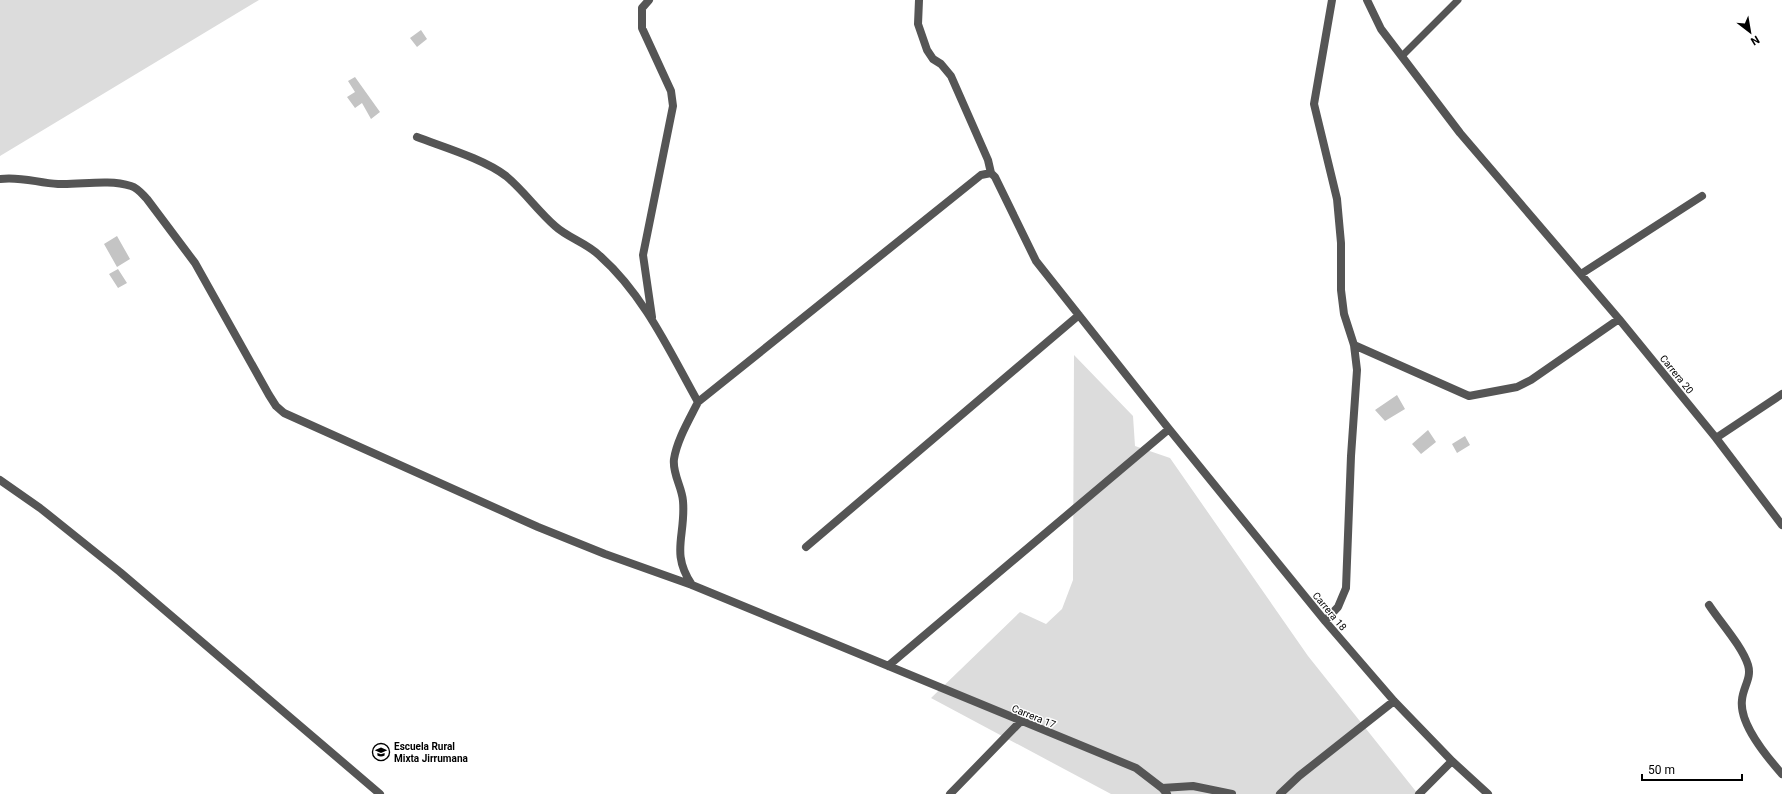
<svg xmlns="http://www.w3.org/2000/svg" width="1782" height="794" viewBox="0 0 1782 794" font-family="Roboto,sans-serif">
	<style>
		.green { fill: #dcdcdc }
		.building { fill: #c4c4c4 }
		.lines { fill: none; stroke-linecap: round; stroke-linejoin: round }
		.service { stroke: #555; stroke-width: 7 }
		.minor { stroke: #555; stroke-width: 8 }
		.labels { text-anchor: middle; stroke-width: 3; stroke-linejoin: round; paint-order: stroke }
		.street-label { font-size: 10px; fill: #000; stroke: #fff }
		.poi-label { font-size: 10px; font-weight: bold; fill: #000; stroke: #fff; text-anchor: start }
	</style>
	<rect width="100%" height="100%" fill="#fff"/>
	<path class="green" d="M 0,0 L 259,0 L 0,156 Z
		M 1074,355 L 1133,416 L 1135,446 L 1170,458 L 1308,656 L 1418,794 L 1111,794 L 931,698 L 1020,612 L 1046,624 L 1062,609 L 1073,580 Z"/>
	<path class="building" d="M 421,30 L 427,39 L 417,47 L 410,38 Z
		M 355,77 L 380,112 L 371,119 L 362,103 L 355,108 L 347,97 L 355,92 L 348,81 Z
		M 117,236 L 130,259 L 117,267 L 104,244 Z
		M 118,269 L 127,283 L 118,288 L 109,274 Z
		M 1397,395 L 1405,409 L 1385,421 L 1375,410 Z
		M 1428,430 L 1436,442 L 1421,454 L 1412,444 Z
		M 1465,436 L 1470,445 L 1457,453 L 1452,444 Z"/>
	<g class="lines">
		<path class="service" d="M 1402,56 L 1458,0"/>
		<path class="minor" d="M 649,0 L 642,8 L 642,28 L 671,91 L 673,106 L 643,255 L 652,317
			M 919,0 L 918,24 L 927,50 L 933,59 L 941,64 L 951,76 L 988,160 L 991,173
			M 1367,0 L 1381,29 L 1460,133 L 1619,319 L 1716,438 L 1782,525
			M 417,137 C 443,147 484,159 506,176 C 524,191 537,210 555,226 C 568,238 587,243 600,256 C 644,295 670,352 698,402
			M 0,179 C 20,176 38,183 58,184 C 81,185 108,179 131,186 C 138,188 142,194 147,199 L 195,263 L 269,395 L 276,406 L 284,413 L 538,527 L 605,554 L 692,585 L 1136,768 L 1162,788 L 1167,794
			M 1581,274 L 1702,196
			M 1354,345 L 1469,396 L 1517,387 L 1531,380 L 1619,319
			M 1716,438 L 1782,394
			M 0,480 L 40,508 L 120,572 L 380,794
			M 806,547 L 1079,315
			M 692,585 C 670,552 686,536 683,501 C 682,487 672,473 674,459 C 677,440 689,420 698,402 L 981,175 L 991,173 L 995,177 L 1036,261 L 1169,429 L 1325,621 L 1394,701 L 1452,761 L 1488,794
			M 1709,605 C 1720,622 1742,646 1748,665 C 1752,678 1743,687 1742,700 C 1739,724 1767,757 1782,774
			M 1325,621 L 1338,607 L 1346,588 L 1351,456 L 1357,370 L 1354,345 L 1344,314 L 1341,290 L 1341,243 L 1337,199 L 1314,104 L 1332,0
			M 888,666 L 1169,429
			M 1162,788 L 1193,786 L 1232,794
			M 950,794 L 1021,721
			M 1280,794 L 1299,776 L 1394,701
			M 1419,794 L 1452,761"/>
	</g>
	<defs>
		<g id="school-ring" transform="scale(0.9)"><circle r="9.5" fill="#fff" stroke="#000" stroke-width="1.5"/><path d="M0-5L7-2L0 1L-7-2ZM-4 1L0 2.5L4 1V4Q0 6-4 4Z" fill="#000"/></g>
	</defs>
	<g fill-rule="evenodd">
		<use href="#school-ring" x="381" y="752"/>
	</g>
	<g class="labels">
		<g class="street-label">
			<text transform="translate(1677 374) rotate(51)" y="4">Carrera 20</text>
			<text transform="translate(1330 611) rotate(50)" y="4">Carrera 18</text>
			<text transform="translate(1034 716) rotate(22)" y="4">Carrera 17</text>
		</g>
		<g class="poi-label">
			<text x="394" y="750">Escuela Rural<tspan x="394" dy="12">Mixta Jirrumana</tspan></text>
		</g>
	</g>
	<g transform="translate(1750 32) rotate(149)" stroke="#ffffff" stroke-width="3" paint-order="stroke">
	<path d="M0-3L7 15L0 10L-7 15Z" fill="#000000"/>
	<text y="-6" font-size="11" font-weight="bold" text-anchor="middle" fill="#000000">N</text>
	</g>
	<path d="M1642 774v6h100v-6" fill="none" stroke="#000000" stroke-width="2"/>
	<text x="1648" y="774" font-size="12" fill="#000000" stroke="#ffffff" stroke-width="3" paint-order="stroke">50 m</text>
</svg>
